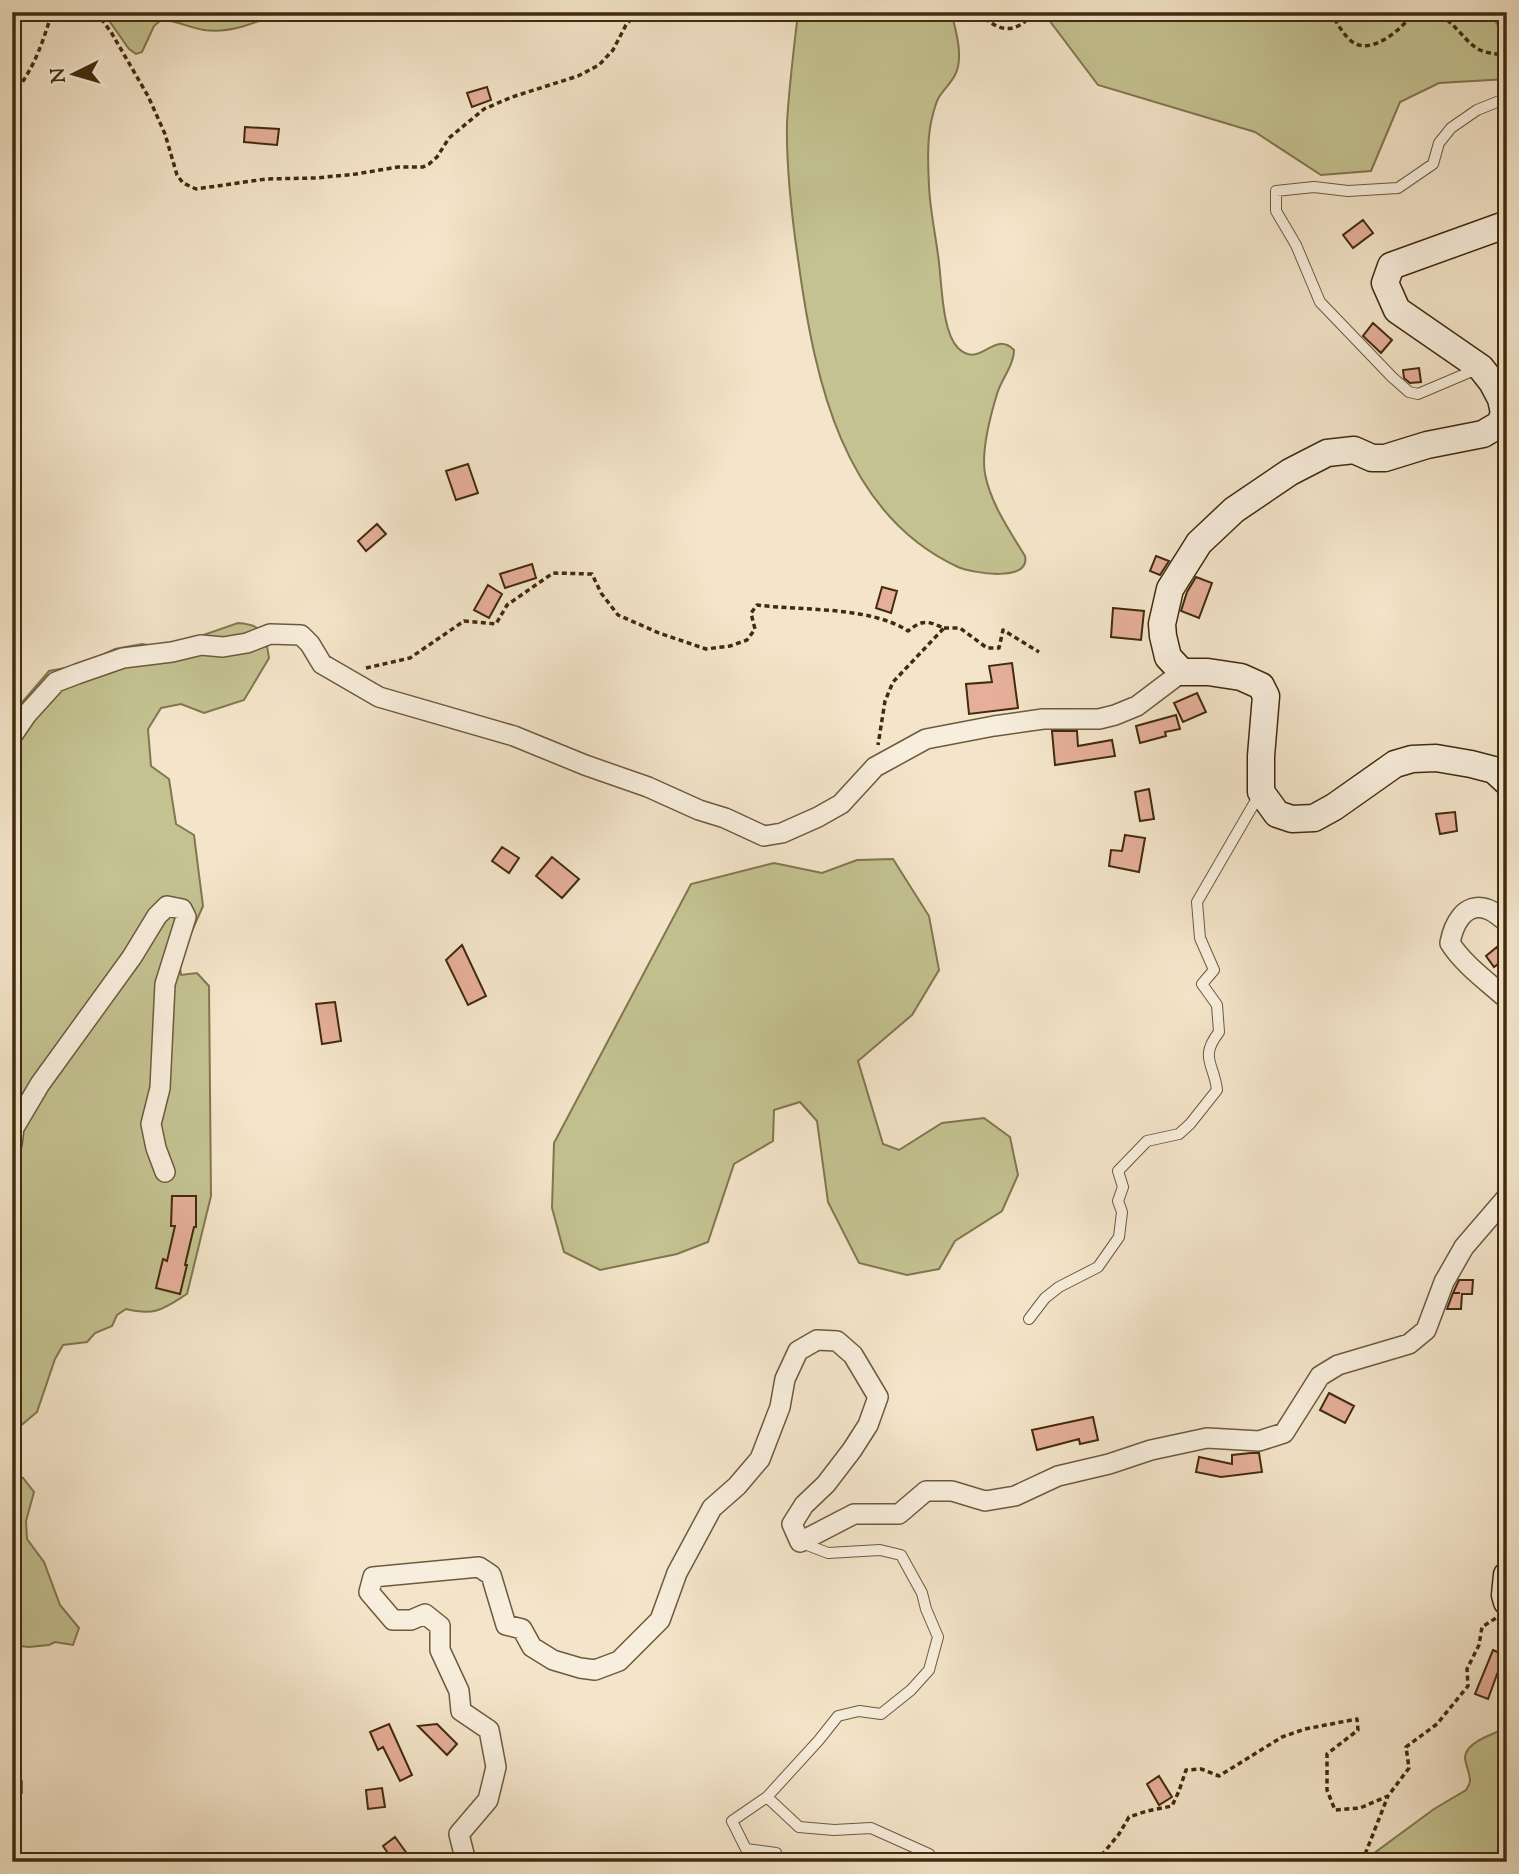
<svg xmlns="http://www.w3.org/2000/svg" width="1519" height="1874" viewBox="0 0 1519 1874" font-family="'Sorts Mill Goudy',serif">
	<style>
		.green { fill: #c4c291; stroke: #82764e; stroke-width: 2 }
		.building { fill: #e6af9a; stroke: #402b0c; stroke-width: 2 }
		.lines { fill: none; stroke-linecap: round; stroke-linejoin: round }
		.service-casing { stroke: #6d5a3c; stroke-width: 12 }
		.minor-casing { stroke: #6d5a3c; stroke-width: 22 }
		.secondary-casing { stroke: #402b0c; stroke-width: 29 }
		.path { stroke: #402b0c; stroke-width: 3.5; stroke-dasharray: 5 3.5; stroke-linecap: butt }
		.service { stroke: #f8eedd; stroke-width: 10 }
		.minor { stroke: #f8eedd; stroke-width: 19 }
		.secondary { stroke: #f8eedd; stroke-width: 26 }
	</style>
	<rect width="100%" height="100%" fill="#f4e5ca"/>
	<filter id="stains"><feTurbulence type="fractalNoise" baseFrequency=".00286" numOctaves="4"/><feColorMatrix values="0 0 0 0 .2 0 0 0 0 .09 0 0 0 0 .02 0 0 0 .5 -.17"/></filter>
	<radialGradient id="worn" r=".72"><stop offset=".6" stop-color="#630" stop-opacity="0"/><stop offset="1" stop-color="#630" stop-opacity=".3"/></radialGradient>
	<path class="green" d="M 103,12 L 280,12 C 258,22 230,34 204,30 C 190,28 176,20 161,20 L 154,26 L 142,52 L 136,54 L 129,49 Z
		M 798,12 L 951,12 C 956,30 964,58 955,75 C 951,83 944,89 939,97 C 935,104 933,114 931,122 C 927,143 928,165 929,186 C 930,209 935,232 938,255 C 942,279 941,331 958,348 C 981,370 993,329 1014,350 C 1014,365 1001,380 997,394 C 990,417 981,451 985,474 C 991,504 1009,530 1025,556 C 1031,583 972,573 958,567 C 843,514 815,380 799,266 C 792,219 786,171 787,123 C 789,86 794,49 798,12 Z
		M 1043,12 L 1489,12 L 1502,31 L 1507,32 L 1507,79 L 1439,83 L 1400,102 L 1371,171 L 1321,175 L 1255,132 L 1098,85 Z
		M 238,623 C 265,625 265,634 269,658 L 244,700 L 204,713 L 181,704 L 161,708 L 148,729 L 151,766 L 169,779 L 176,824 L 194,835 L 203,906 L 179,960 L 181,975 L 197,973 L 209,986 L 211,1196 L 187,1294 C 163,1309 156,1316 126,1309 L 117,1315 L 112,1326 L 95,1333 L 87,1342 L 63,1345 L 55,1359 L 37,1412 L 12,1433 L 12,714 L 49,671 L 81,665 L 115,649 L 142,644 L 166,648 Z
		M 893,859 L 929,916 L 939,970 L 912,1015 L 858,1061 L 883,1144 L 899,1150 L 942,1123 L 984,1118 L 1010,1137 L 1018,1175 L 1002,1211 L 955,1241 L 939,1269 L 907,1275 L 859,1263 L 828,1202 L 817,1121 L 800,1102 L 774,1110 L 773,1141 L 734,1164 L 708,1242 L 677,1254 L 600,1270 L 564,1252 L 552,1208 L 554,1143 L 691,884 L 774,863 L 822,873 L 857,860 Z
		M 13,1476 L 23,1478 L 34,1492 L 26,1521 L 27,1539 L 44,1562 L 60,1605 L 79,1628 L 73,1645 L 55,1642 L 49,1645 L 29,1647 L 12,1645 Z
		M 1507,1728 L 1507,1862 L 1362,1862 L 1434,1809 L 1466,1790 C 1470,1784 1471,1781 1469,1774 C 1468,1769 1465,1762 1465,1757 C 1466,1742 1495,1733 1507,1728 Z
		M 12,1757 L 22,1782 L 22,1793 L 15,1796 L 12,1795 Z"/>
	<path class="building" d="M 487,87 L 491,100 L 472,107 L 467,93 Z
		M 245,127 L 279,129 L 277,145 L 244,142 Z
		M 1363,220 L 1373,233 L 1353,248 L 1343,235 Z
		M 1373,323 L 1392,340 L 1381,353 L 1363,336 Z
		M 1419,368 L 1421,382 L 1410,383 L 1404,378 L 1403,370 Z
		M 468,464 L 478,493 L 456,500 L 446,471 Z
		M 377,524 L 386,534 L 366,551 L 358,541 Z
		M 1156,556 L 1169,561 L 1160,575 L 1150,571 Z
		M 532,564 L 536,578 L 505,588 L 500,574 Z
		M 1196,577 L 1212,583 L 1199,618 L 1181,611 L 1187,592 Z
		M 488,585 L 502,594 L 489,618 L 474,610 Z
		M 882,587 L 897,591 L 891,613 L 876,608 Z
		M 1113,608 L 1144,611 L 1141,640 L 1111,637 Z
		M 1012,663 L 1018,708 L 969,714 L 966,684 L 992,682 L 989,666 Z
		M 1197,693 L 1206,712 L 1183,722 L 1174,703 Z
		M 1176,715 L 1180,729 L 1165,732 L 1166,736 L 1140,743 L 1136,726 Z
		M 1052,731 L 1077,731 L 1078,746 L 1112,740 L 1115,756 L 1055,765 Z
		M 1149,789 L 1154,819 L 1140,821 L 1135,792 Z
		M 1455,812 L 1457,831 L 1440,834 L 1436,814 Z
		M 1125,835 L 1145,838 L 1139,872 L 1109,866 L 1111,850 L 1122,851 Z
		M 502,847 L 519,858 L 509,873 L 492,861 Z
		M 552,857 L 579,879 L 562,898 L 536,876 Z
		M 462,945 L 486,996 L 468,1005 L 446,960 Z
		M 1497,947 L 1506,958 L 1494,967 L 1486,956 Z
		M 335,1002 L 341,1041 L 322,1044 L 316,1004 Z
		M 172,1196 L 196,1196 L 196,1227 L 194,1227 L 185,1265 L 187,1265 L 180,1294 L 156,1288 L 163,1259 L 167,1261 L 175,1226 L 171,1226 Z
		M 1459,1280 L 1473,1280 L 1472,1294 L 1462,1294 L 1461,1309 L 1447,1309 L 1453,1293 L 1460,1293 L 1453,1293 Z
		M 1329,1393 L 1354,1406 L 1345,1423 L 1320,1410 Z
		M 1093,1417 L 1098,1440 L 1080,1444 L 1079,1439 L 1037,1450 L 1032,1430 Z
		M 1251,1453 L 1259,1453 L 1262,1472 L 1221,1477 L 1196,1472 L 1199,1457 L 1232,1464 L 1232,1455 Z
		M 1493,1650 L 1504,1655 L 1488,1699 L 1475,1694 Z
		M 389,1724 L 412,1775 L 400,1781 L 383,1747 L 378,1750 L 370,1732 Z
		M 437,1724 L 457,1744 L 447,1755 L 418,1726 Z
		M 1159,1776 L 1172,1797 L 1159,1805 L 1147,1784 Z
		M 382,1788 L 385,1807 L 368,1809 L 366,1790 Z
		M 395,1837 L 413,1862 L 394,1862 L 383,1846 Z"/>
	<g class="lines">
		<g class="service-casing">
			<path id="service" d="M 1477,369 L 1418,394 L 1409,392 L 1392,377 L 1320,302 L 1296,245 L 1276,211 L 1276,191 L 1314,187 L 1348,191 L 1398,188 L 1433,164 L 1439,143 L 1451,128 L 1477,110 L 1507,98
				M 1029,1319 L 1045,1298 L 1059,1287 L 1098,1267 L 1119,1237 L 1122,1212 L 1118,1201 L 1123,1187 L 1118,1171 L 1147,1141 L 1179,1134 L 1190,1124 L 1217,1090 C 1214,1063 1199,1058 1219,1032 L 1217,1005 L 1202,984 L 1214,970 L 1200,938 L 1197,902 L 1259,795
				M 767,1797 L 799,1827 L 834,1830 L 871,1828 L 929,1854 L 927,1862
				M 776,1862 L 776,1853 L 746,1849 L 732,1821 L 767,1797 L 819,1740 L 838,1716 L 859,1711 L 881,1714 L 911,1690 L 929,1670 L 938,1637 L 926,1609 L 922,1593 L 901,1555 L 880,1550 L 828,1553 L 802,1543"/>
		</g>
		<g class="minor-casing">
			<path id="minor" d="M 12,736 L 27,714 L 56,682 L 77,674 L 123,658 L 172,652 L 201,645 L 223,647 L 247,643 L 270,634 L 301,635 L 310,644 L 322,664 L 379,697 L 514,736 L 585,765 L 648,787 L 699,810 L 725,818 L 764,836 L 782,833 L 818,817 L 841,804 L 875,767 L 926,739 L 994,726 L 1043,719 L 1099,719 L 1115,715 L 1137,706 L 1182,672
				M 1507,922 C 1501,918 1494,911 1487,909 C 1464,901 1453,926 1450,943 C 1463,964 1488,982 1507,999
				M 12,1144 L 14,1128 L 40,1084 L 132,957 L 157,916 L 167,906 L 182,909 L 186,917 L 165,984 L 160,1088 L 151,1124 L 156,1148 L 165,1172
				M 466,1862 L 459,1834 L 488,1800 L 496,1767 L 489,1730 L 461,1711 L 459,1691 L 440,1650 L 440,1626 L 425,1614 L 411,1620 L 393,1620 L 369,1592 L 373,1577 L 479,1567 L 491,1575 L 506,1625 L 522,1629 L 532,1647 L 553,1660 L 580,1668 L 595,1670 L 619,1661 L 660,1620 L 677,1573 L 712,1508 L 737,1486 L 760,1459 L 780,1407 L 785,1379 L 798,1351 L 817,1340 L 837,1341 L 853,1355 L 878,1397 L 868,1425 L 852,1450 L 826,1484 L 804,1505 L 792,1524 L 800,1542 L 854,1514 L 899,1514 L 926,1491 L 952,1491 L 985,1501 L 1015,1496 L 1058,1476 L 1109,1464 L 1151,1450 L 1207,1438 L 1259,1441 L 1284,1433 L 1320,1376 L 1338,1365 L 1409,1344 L 1426,1330 L 1444,1282 L 1464,1247 L 1507,1197"/>
		</g>
		<g class="secondary-casing">
			<path id="secondary" d="M 1507,230 L 1502,226 L 1391,266 L 1385,283 L 1397,310 L 1481,368 L 1492,382 L 1501,399 L 1504,413 L 1500,424 L 1483,434 L 1427,445 L 1385,458 L 1372,458 L 1354,450 L 1327,453 L 1290,472 L 1234,510 L 1199,543 L 1170,589 L 1162,624 L 1163,636 L 1168,657 L 1182,672 L 1208,672 L 1241,677 L 1261,686 L 1266,696 L 1261,756 L 1261,792 L 1277,814 L 1292,819 L 1314,818 L 1334,807 L 1395,764 L 1412,759 L 1436,758 L 1471,764 L 1494,770 L 1507,782
				M 1507,1575 L 1505,1595 L 1507,1602"/>
		</g>
		<path class="path" d="M 96,12 L 111,32 L 148,96 L 165,134 L 177,175 L 183,183 L 196,189 L 266,179 L 316,178 L 356,174 L 398,167 L 423,167 L 429,164 L 437,157 L 449,138 L 484,109 L 512,97 L 578,76 L 599,65 L 613,50 L 626,25 L 637,12
			M 979,12 C 998,33 1016,35 1034,12
			M 1330,12 C 1336,21 1341,31 1349,39 C 1364,55 1388,39 1401,27 C 1407,21 1413,14 1423,13 C 1452,11 1460,40 1480,50 C 1489,54 1498,54 1507,55
			M 12,95 C 33,72 43,42 52,12
			M 944,628 L 960,628 L 987,648 L 999,648 L 1003,630 L 1039,652
			M 366,668 L 410,658 L 464,621 L 496,624 L 507,605 L 553,573 L 592,574 L 601,593 L 618,615 L 659,633 L 706,649 L 730,646 L 747,640 L 755,629 L 751,613 L 757,605 C 803,611 870,606 908,631 C 923,619 927,621 944,628 L 893,682 L 885,701 L 878,745
			M 1096,1862 L 1119,1834 L 1129,1817 L 1147,1811 L 1172,1806 L 1179,1791 L 1186,1770 L 1201,1769 L 1219,1776 L 1282,1737 L 1305,1729 L 1357,1719 L 1358,1730 L 1327,1754 L 1327,1790 L 1335,1810 L 1360,1808 L 1388,1796 L 1409,1768 L 1406,1747 L 1437,1724 L 1468,1686 L 1467,1669 L 1479,1645 L 1482,1627 L 1496,1618
			M 1362,1862 L 1388,1796"/>
		<use href="#service" class="service"/>
		<use href="#minor" class="minor"/>
		<use href="#secondary" class="secondary"/>
	</g>
	<rect width="1519" height="1874" fill="none" stroke="#f4e5ca" stroke-width="42"/>
	<rect x="14" y="14" width="1491" height="1846" fill="none" stroke="#402b0c" stroke-width="3.5"/>
	<rect x="21" y="21" width="1477" height="1832" fill="none" stroke="#402b0c" stroke-width="2"/>
	<g transform="translate(74 74) rotate(265)" stroke="#f8eedd" stroke-width="5" paint-order="stroke">
	<path d="M0-5L12 26L0 18L-12 26Z" fill="#402b0c"/>
	<text y="-10" font-size="19" font-weight="bold" text-anchor="middle" fill="#402b0c">N</text>
	</g>
	<rect width="100%" height="100%" filter="url(#stains)"/>
	<rect width="100%" height="100%" fill="url(#worn)"/>
</svg>
